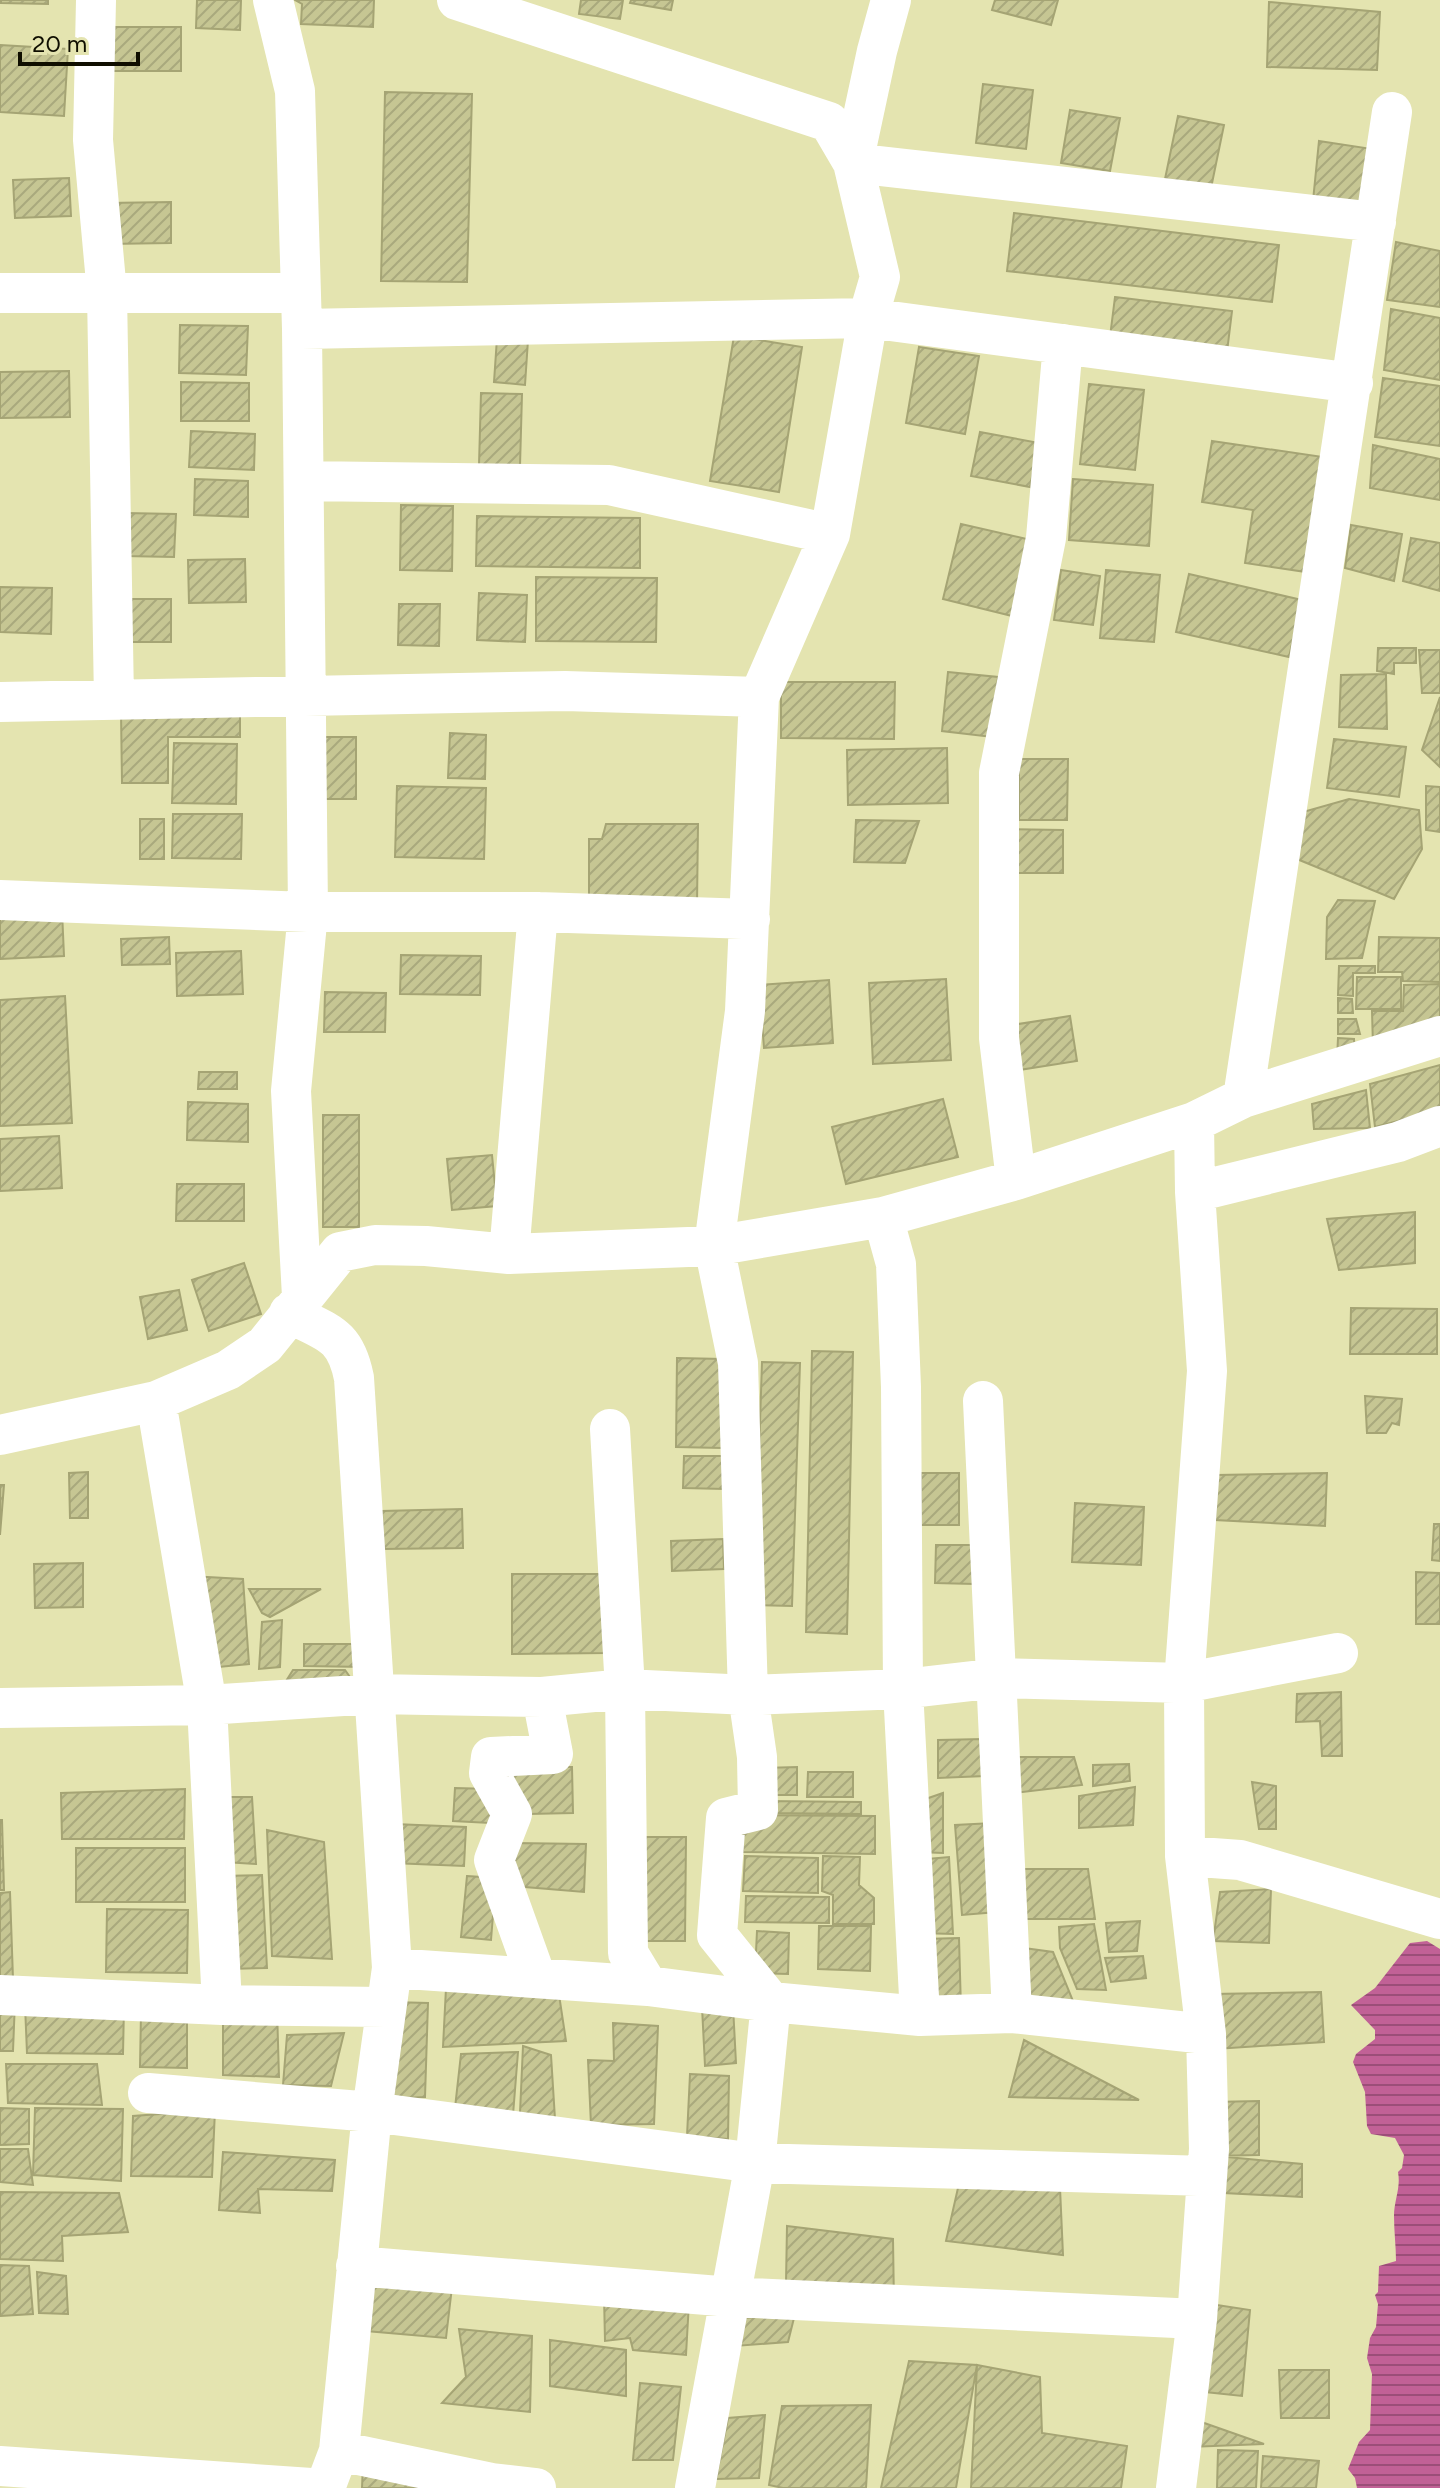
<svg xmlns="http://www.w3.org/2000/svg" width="1440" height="2488" viewBox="0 0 1440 2488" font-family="Figtree,sans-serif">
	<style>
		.water { fill: url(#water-rules) }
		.building { fill: url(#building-hatch); stroke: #a5a474; stroke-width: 2 }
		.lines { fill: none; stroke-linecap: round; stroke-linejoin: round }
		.minor { stroke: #fff; stroke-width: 40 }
	</style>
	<defs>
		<pattern id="water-rules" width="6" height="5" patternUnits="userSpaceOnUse" patternTransform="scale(2)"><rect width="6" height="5" fill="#c16196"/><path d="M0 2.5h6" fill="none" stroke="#9b4e78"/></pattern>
		<pattern id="building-hatch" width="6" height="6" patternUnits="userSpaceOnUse" patternTransform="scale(2)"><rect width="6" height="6" fill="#c6c693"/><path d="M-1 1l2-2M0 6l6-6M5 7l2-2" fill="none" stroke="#a9a97d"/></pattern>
	</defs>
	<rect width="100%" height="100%" fill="#e4e4b0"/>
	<path class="water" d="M 1427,1941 L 1440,1949 L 1440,2488 L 1357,2488 L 1355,2478 L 1348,2469 L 1359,2442 L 1370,2430 L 1372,2374 L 1367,2358 L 1370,2338 L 1376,2327 L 1378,2304 L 1375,2295 L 1378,2292 L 1379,2266 L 1396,2261 C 1396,2247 1394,2231 1394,2216 C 1394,2200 1401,2188 1398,2172 L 1402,2168 L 1404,2155 L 1395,2138 L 1371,2134 L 1367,2126 L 1365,2092 L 1353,2062 L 1356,2054 L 1375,2039 L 1375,2030 L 1351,2005 L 1375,1988 L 1410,1943 Z"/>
	<path class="building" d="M 1,0 L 48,0 L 48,4 L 1,3 Z
		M 197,0 L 241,0 L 240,30 L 196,28 Z
		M 295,0 L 374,0 L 373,27 L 301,24 L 302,4 Z
		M 581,0 L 623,0 L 620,19 L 579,14 Z
		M 631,0 L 673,0 L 671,10 L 630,3 Z
		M 995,0 L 1058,0 L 1051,25 L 992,10 Z
		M 1269,2 L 1380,12 L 1377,70 L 1267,67 Z
		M 111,27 L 181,27 L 181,71 L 111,71 Z
		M 0,45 L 68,49 L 64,116 L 0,112 Z
		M 983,84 L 1033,90 L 1026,149 L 976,143 Z
		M 385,92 L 472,94 L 467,282 L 381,281 Z
		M 1070,110 L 1120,118 L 1110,171 L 1061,163 Z
		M 1178,116 L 1224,125 L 1211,188 L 1165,179 Z
		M 1319,141 L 1372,149 L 1374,219 L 1312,211 Z
		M 69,178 L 71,216 L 15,218 L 13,180 Z
		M 171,202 L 171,243 L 107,244 L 106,203 Z
		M 1014,213 L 1279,245 L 1272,302 L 1007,271 Z
		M 1396,242 L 1440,251 L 1440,307 L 1387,300 Z
		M 1115,297 L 1232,311 L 1227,352 L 1110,337 Z
		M 1391,309 L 1440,318 L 1440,380 L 1384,370 Z
		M 180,325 L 248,326 L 246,375 L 179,373 Z
		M 734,336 L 802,347 L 779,492 L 710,481 Z
		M 497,338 L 528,340 L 525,385 L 494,382 Z
		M 919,347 L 979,356 L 965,434 L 906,423 Z
		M 69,371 L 70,417 L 0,418 L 0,372 Z
		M 1383,378 L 1440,386 L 1440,446 L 1375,437 Z
		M 181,382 L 249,383 L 249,421 L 181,421 Z
		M 1089,384 L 1144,390 L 1135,470 L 1080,464 Z
		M 481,393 L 522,394 L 520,466 L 479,465 Z
		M 191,431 L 255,434 L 254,470 L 189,467 Z
		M 980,432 L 1039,443 L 1030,487 L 971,476 Z
		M 1212,441 L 1323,457 L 1306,572 L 1245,563 L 1253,510 L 1202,502 Z
		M 1373,445 L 1440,459 L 1440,500 L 1370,488 Z
		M 195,479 L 248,481 L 248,517 L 194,515 Z
		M 1073,479 L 1153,485 L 1149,546 L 1069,540 Z
		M 401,505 L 453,506 L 452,571 L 400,570 Z
		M 125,513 L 176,514 L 174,557 L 124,556 Z
		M 477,516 L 640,518 L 640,568 L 476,566 Z
		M 961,524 L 1031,540 L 1012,616 L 943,599 Z
		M 1351,525 L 1402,534 L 1394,581 L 1345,568 Z
		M 1411,538 L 1440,543 L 1440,591 L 1403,581 Z
		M 245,559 L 246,602 L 189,603 L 188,560 Z
		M 1061,570 L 1100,576 L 1093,625 L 1054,620 Z
		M 1106,570 L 1160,575 L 1154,642 L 1100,638 Z
		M 1189,574 L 1302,600 L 1289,657 L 1176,632 Z
		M 536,577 L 657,578 L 656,642 L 536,641 Z
		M 0,587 L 52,588 L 51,634 L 0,632 Z
		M 479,593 L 527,595 L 525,642 L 477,640 Z
		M 125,599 L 171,599 L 171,642 L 125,642 Z
		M 399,604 L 440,604 L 439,646 L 398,645 Z
		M 1378,648 L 1416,648 L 1416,663 L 1394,663 L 1394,674 L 1377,671 Z
		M 1419,650 L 1440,650 L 1440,693 L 1422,693 Z
		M 948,672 L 998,677 L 992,737 L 942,731 Z
		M 1386,674 L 1387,729 L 1339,727 L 1341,675 Z
		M 781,682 L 895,682 L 894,739 L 781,738 Z
		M 1440,697 L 1440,767 L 1422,750 Z
		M 121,713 L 240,713 L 240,737 L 168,737 L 168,783 L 122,783 Z
		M 450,733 L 486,735 L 485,779 L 448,778 Z
		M 320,737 L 356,737 L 356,799 L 320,799 Z
		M 1334,739 L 1406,747 L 1399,797 L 1327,788 Z
		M 174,743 L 237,744 L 236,804 L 172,803 Z
		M 947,748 L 948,803 L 848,805 L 847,750 Z
		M 1019,759 L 1068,759 L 1067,820 L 1019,820 Z
		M 397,786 L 486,788 L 484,859 L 395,857 Z
		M 1426,786 L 1440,787 L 1440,832 L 1426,830 Z
		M 1349,799 L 1419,810 L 1422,849 L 1394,899 L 1297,859 L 1303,812 Z
		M 173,814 L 242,814 L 241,859 L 172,858 Z
		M 140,819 L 164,819 L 164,859 L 140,859 Z
		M 856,820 L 919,821 L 905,863 L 854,862 Z
		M 606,824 L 698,824 L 697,905 L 589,904 L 589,839 L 602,839 Z
		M 1009,829 L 1063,830 L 1063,873 L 1009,873 Z
		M 1338,900 L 1375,901 L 1362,958 L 1326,959 L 1327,917 Z
		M 62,911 L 64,956 L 0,959 L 0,913 Z
		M 169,937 L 170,964 L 122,965 L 121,939 Z
		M 1379,937 L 1440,938 L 1440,982 L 1403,981 L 1402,972 L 1378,972 Z
		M 241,951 L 243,994 L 177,996 L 176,953 Z
		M 401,955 L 481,956 L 480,995 L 400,994 Z
		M 1339,966 L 1375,966 L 1375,973 L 1353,973 L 1353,996 L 1338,995 Z
		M 1357,977 L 1401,977 L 1401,1009 L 1356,1009 Z
		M 946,979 L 951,1060 L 873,1064 L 869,983 Z
		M 829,980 L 833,1043 L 764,1048 L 759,985 Z
		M 1440,984 L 1440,1032 L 1373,1047 L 1372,1011 L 1403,1011 L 1404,985 Z
		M 325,992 L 386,993 L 385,1032 L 324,1032 Z
		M 65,996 L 72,1123 L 0,1126 L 0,1000 Z
		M 1338,998 L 1352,999 L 1353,1013 L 1338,1013 Z
		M 1070,1016 L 1077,1061 L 1019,1070 L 1012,1025 Z
		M 1338,1019 L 1356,1019 L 1360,1034 L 1338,1034 Z
		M 1338,1038 L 1354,1039 L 1355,1057 L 1337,1059 Z
		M 1440,1065 L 1440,1110 L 1375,1127 L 1370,1084 Z
		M 199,1072 L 237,1072 L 237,1089 L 198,1089 Z
		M 1366,1090 L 1370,1128 L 1314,1129 L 1312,1104 Z
		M 943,1099 L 958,1157 L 846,1184 L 832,1127 Z
		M 188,1102 L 248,1104 L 248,1142 L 187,1140 Z
		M 323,1115 L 359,1115 L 359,1227 L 323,1227 Z
		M 59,1136 L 62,1188 L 0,1191 L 0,1139 Z
		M 492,1155 L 497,1206 L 452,1210 L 447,1159 Z
		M 177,1184 L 244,1184 L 244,1221 L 176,1221 Z
		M 1415,1212 L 1415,1263 L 1339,1270 L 1327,1219 Z
		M 244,1263 L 261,1314 L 209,1331 L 192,1280 Z
		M 179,1290 L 187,1330 L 148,1339 L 140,1297 Z
		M 1351,1308 L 1437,1309 L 1437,1354 L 1350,1354 Z
		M 812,1351 L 853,1352 L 847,1634 L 806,1632 Z
		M 677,1358 L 723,1359 L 722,1448 L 676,1447 Z
		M 762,1362 L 800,1363 L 792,1606 L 754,1605 Z
		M 1365,1396 L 1402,1399 L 1399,1425 L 1392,1423 L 1386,1433 L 1367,1433 Z
		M 684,1456 L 724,1456 L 724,1489 L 683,1488 Z
		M 88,1472 L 88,1518 L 70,1518 L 69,1473 Z
		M 921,1473 L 959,1473 L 959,1525 L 921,1525 Z
		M 1327,1473 L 1325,1526 L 1215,1520 L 1217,1475 Z
		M 0,1485 L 4,1485 L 0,1535 Z
		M 1075,1503 L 1144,1507 L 1141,1565 L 1072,1562 Z
		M 462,1509 L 463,1548 L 383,1549 L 382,1511 Z
		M 1434,1524 L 1440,1524 L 1440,1561 L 1432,1560 Z
		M 723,1539 L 724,1569 L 672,1571 L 671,1541 Z
		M 936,1545 L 974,1545 L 974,1584 L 935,1583 Z
		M 83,1563 L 83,1607 L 35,1608 L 34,1564 Z
		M 1416,1572 L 1440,1573 L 1440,1624 L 1416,1624 Z
		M 512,1574 L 606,1574 L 607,1653 L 512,1654 Z
		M 189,1576 L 243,1579 L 249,1664 L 208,1668 Z
		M 249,1589 L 321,1589 L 270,1617 L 262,1613 Z
		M 282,1620 L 280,1667 L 259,1669 L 262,1622 Z
		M 304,1644 L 364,1644 L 365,1667 L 304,1666 Z
		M 293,1670 L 345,1670 L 357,1687 L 281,1689 Z
		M 1341,1692 L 1342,1756 L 1322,1756 L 1320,1721 L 1296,1722 L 1297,1694 Z
		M 983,1739 L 985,1776 L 938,1778 L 938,1740 Z
		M 1007,1757 L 1074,1757 L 1082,1785 L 1013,1793 Z
		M 1129,1764 L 1130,1781 L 1093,1786 L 1093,1765 Z
		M 503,1767 L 572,1767 L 573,1813 L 528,1814 Z
		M 797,1767 L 797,1795 L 762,1795 L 761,1768 Z
		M 808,1772 L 853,1772 L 853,1797 L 807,1797 Z
		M 1252,1782 L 1276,1786 L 1276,1829 L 1259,1829 Z
		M 1135,1787 L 1133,1825 L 1079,1828 L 1079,1796 Z
		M 455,1788 L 491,1789 L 490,1823 L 453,1821 Z
		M 185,1789 L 184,1839 L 62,1839 L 61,1793 Z
		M 943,1793 L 943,1853 L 918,1852 L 914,1803 Z
		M 218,1797 L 252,1797 L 256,1864 L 224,1862 Z
		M 764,1801 L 861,1802 L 861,1814 L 764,1813 Z
		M 743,1815 L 875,1816 L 875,1854 L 743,1852 Z
		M 0,1820 L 2,1820 L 4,1890 L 0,1890 Z
		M 993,1823 L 997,1912 L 962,1915 L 955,1825 Z
		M 394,1824 L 466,1827 L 464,1866 L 392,1863 Z
		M 267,1830 L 324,1842 L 332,1959 L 272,1956 Z
		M 633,1837 L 686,1837 L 685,1941 L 633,1941 Z
		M 514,1843 L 586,1844 L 584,1892 L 513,1886 Z
		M 76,1848 L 185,1848 L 185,1902 L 76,1902 Z
		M 745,1856 L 818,1858 L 818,1893 L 743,1891 Z
		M 823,1856 L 860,1857 L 859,1885 L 874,1898 L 874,1924 L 833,1924 L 833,1895 L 822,1891 Z
		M 949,1857 L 953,1934 L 920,1933 L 916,1860 Z
		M 1017,1869 L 1088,1869 L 1095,1919 L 1018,1919 Z
		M 262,1875 L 267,1968 L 227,1969 L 220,1876 Z
		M 467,1876 L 496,1878 L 491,1940 L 461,1937 Z
		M 1271,1889 L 1269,1943 L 1213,1941 L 1220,1892 Z
		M 10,1892 L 13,1979 L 0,1979 L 0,1893 Z
		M 746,1896 L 829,1897 L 829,1923 L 745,1922 Z
		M 107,1909 L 188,1910 L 187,1973 L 106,1972 Z
		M 1140,1921 L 1137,1951 L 1109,1952 L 1106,1923 Z
		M 1094,1924 L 1106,1990 L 1077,1989 L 1060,1948 L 1059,1927 Z
		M 819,1926 L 871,1926 L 870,1971 L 818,1969 Z
		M 757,1931 L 789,1933 L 788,1974 L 755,1973 Z
		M 959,1938 L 961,2009 L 925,2011 L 923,1939 Z
		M 1024,1948 L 1053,1952 L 1073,2001 L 1026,2003 Z
		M 1143,1956 L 1146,1978 L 1111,1982 L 1105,1958 Z
		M 446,1988 L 558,1988 L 566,2041 L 443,2047 Z
		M 1321,1992 L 1324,2042 L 1215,2049 L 1211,1994 Z
		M 15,2001 L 13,2051 L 0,2051 L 0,2002 Z
		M 391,2002 L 428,2003 L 425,2097 L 383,2099 Z
		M 25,2005 L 124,2006 L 123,2054 L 27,2053 Z
		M 733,2006 L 736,2063 L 705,2066 L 702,2007 Z
		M 277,2009 L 279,2077 L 223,2075 L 223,2022 Z
		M 141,2013 L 187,2015 L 187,2068 L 140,2067 Z
		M 613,2023 L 658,2026 L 654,2124 L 591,2125 L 588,2060 L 614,2061 Z
		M 344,2033 L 331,2086 L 283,2085 L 287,2035 Z
		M 1024,2040 L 1139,2100 L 1009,2097 Z
		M 523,2046 L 551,2055 L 555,2119 L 520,2113 Z
		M 518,2052 L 513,2115 L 455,2108 L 461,2054 Z
		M 6,2064 L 97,2064 L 102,2105 L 8,2103 Z
		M 690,2074 L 729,2076 L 728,2139 L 687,2136 Z
		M 1259,2101 L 1259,2155 L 1212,2156 L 1212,2102 Z
		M 0,2108 L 29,2109 L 29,2144 L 0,2145 Z
		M 35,2108 L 123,2109 L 121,2181 L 33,2175 Z
		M 215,2110 L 212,2177 L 131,2176 L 133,2116 Z
		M 0,2149 L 28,2149 L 33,2185 L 0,2182 Z
		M 223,2152 L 335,2160 L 332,2191 L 258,2189 L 260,2213 L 219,2210 Z
		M 1227,2157 L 1302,2164 L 1302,2197 L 1224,2193 Z
		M 960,2179 L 1060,2188 L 1063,2255 L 946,2241 Z
		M 0,2192 L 119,2193 L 128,2232 L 62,2236 L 63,2261 L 0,2259 Z
		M 787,2226 L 893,2239 L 894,2305 L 786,2283 Z
		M 0,2265 L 29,2266 L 33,2314 L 0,2316 Z
		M 37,2272 L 66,2276 L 68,2314 L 39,2313 Z
		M 354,2282 L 452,2287 L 446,2338 L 366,2331 Z
		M 604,2296 L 689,2302 L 686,2355 L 633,2350 L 630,2338 L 605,2341 Z
		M 1204,2303 L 1250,2310 L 1242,2396 L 1196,2391 Z
		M 795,2314 L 788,2342 L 735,2346 L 743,2318 Z
		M 459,2329 L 532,2336 L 530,2412 L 442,2403 L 466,2377 Z
		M 550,2340 L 626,2350 L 626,2396 L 550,2386 Z
		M 909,2361 L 977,2365 L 956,2488 L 881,2488 Z
		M 977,2365 L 1040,2377 L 1042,2433 L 1127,2446 L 1121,2488 L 971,2488 Z
		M 1279,2370 L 1329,2370 L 1329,2418 L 1281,2418 Z
		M 640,2383 L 681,2387 L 673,2460 L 633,2460 Z
		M 871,2405 L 866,2488 L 783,2488 L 769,2485 L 782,2406 Z
		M 765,2415 L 759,2478 L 716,2479 L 728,2418 Z
		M 1190,2418 L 1264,2444 L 1189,2447 Z
		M 1218,2450 L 1258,2451 L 1256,2488 L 1217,2488 Z
		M 1263,2456 L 1319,2461 L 1316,2488 L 1261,2488 Z
		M 363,2464 L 436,2488 L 362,2488 Z"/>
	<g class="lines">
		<path class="minor" d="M 96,0 L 93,140 L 107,293 L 114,700
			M 273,0 L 295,91 L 302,329 L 308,912 L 291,1091 L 302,1297
			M 457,0 L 829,122 L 853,163 L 1376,222
			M 0,293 L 300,293
			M 302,329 L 868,318 L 1353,383
			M 304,481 L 609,485 L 830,534
			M 759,697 L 830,534 L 868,318 L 880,277 L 853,163 L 877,51 L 891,0
			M 0,702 L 565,691 L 759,697 L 745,1011 L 714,1246 L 738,1363 L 748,1695 L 757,1757 L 758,1810 L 726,1818 L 717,1935 L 771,2002 L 755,2163 L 695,2488
			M 0,900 L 308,912 L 538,912 L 750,919
			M 1243,1098 L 1392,112
			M 1016,1180 L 999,1038 L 999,773 L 1046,538 L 1063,344
			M 1195,1192 L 1398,1142 L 1440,1126
			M 883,1217 L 896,1264 L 901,1387 L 903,1689 L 920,2016
			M 509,1254 L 538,912
			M 289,1313 C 327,1333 345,1333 354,1378 L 392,1968 L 372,2112 L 339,2451 L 325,2488
			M 156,1401 L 207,1705 L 222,2005
			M 983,1401 L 1012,2013
			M 610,1429 L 625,1689 L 628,1953 L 648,1986
			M 0,1435 L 156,1401 L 228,1370 L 265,1345 L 340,1252 L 375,1245 L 426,1246 L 509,1254 L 714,1246 L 883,1217 L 1016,1180 L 1194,1122 L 1243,1098 L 1440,1036
			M 0,1708 L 207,1705 L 373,1694 L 542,1697 L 625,1689 L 748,1695 L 903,1689 L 998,1678 L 1184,1683 L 1338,1653
			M 1185,1856 L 1240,1860 L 1440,1919
			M 392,1968 L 648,1986 L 771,2002 L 920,2016 L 1012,2013 L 1206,2034
			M 536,1977 L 494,1860 L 512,1814 L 489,1773 L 491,1757 L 553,1754 L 542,1697
			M 0,1995 L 222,2005 L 386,2007
			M 148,2093 L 372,2112 L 755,2163 L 1207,2176
			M 356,2266 L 731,2297 L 1197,2319
			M 339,2451 L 492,2483 L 536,2488
			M 0,2466 L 311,2488
			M 1176,2488 L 1197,2319 L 1209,2149 L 1206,2034 L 1185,1856 L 1184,1683 L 1207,1371 L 1195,1192 L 1194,1122"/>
	</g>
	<path d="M20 52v12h118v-12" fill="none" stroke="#0f0e00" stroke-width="4"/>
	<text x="32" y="52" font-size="24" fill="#0f0e00" stroke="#e4e4b0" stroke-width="6" paint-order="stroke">20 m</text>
</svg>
